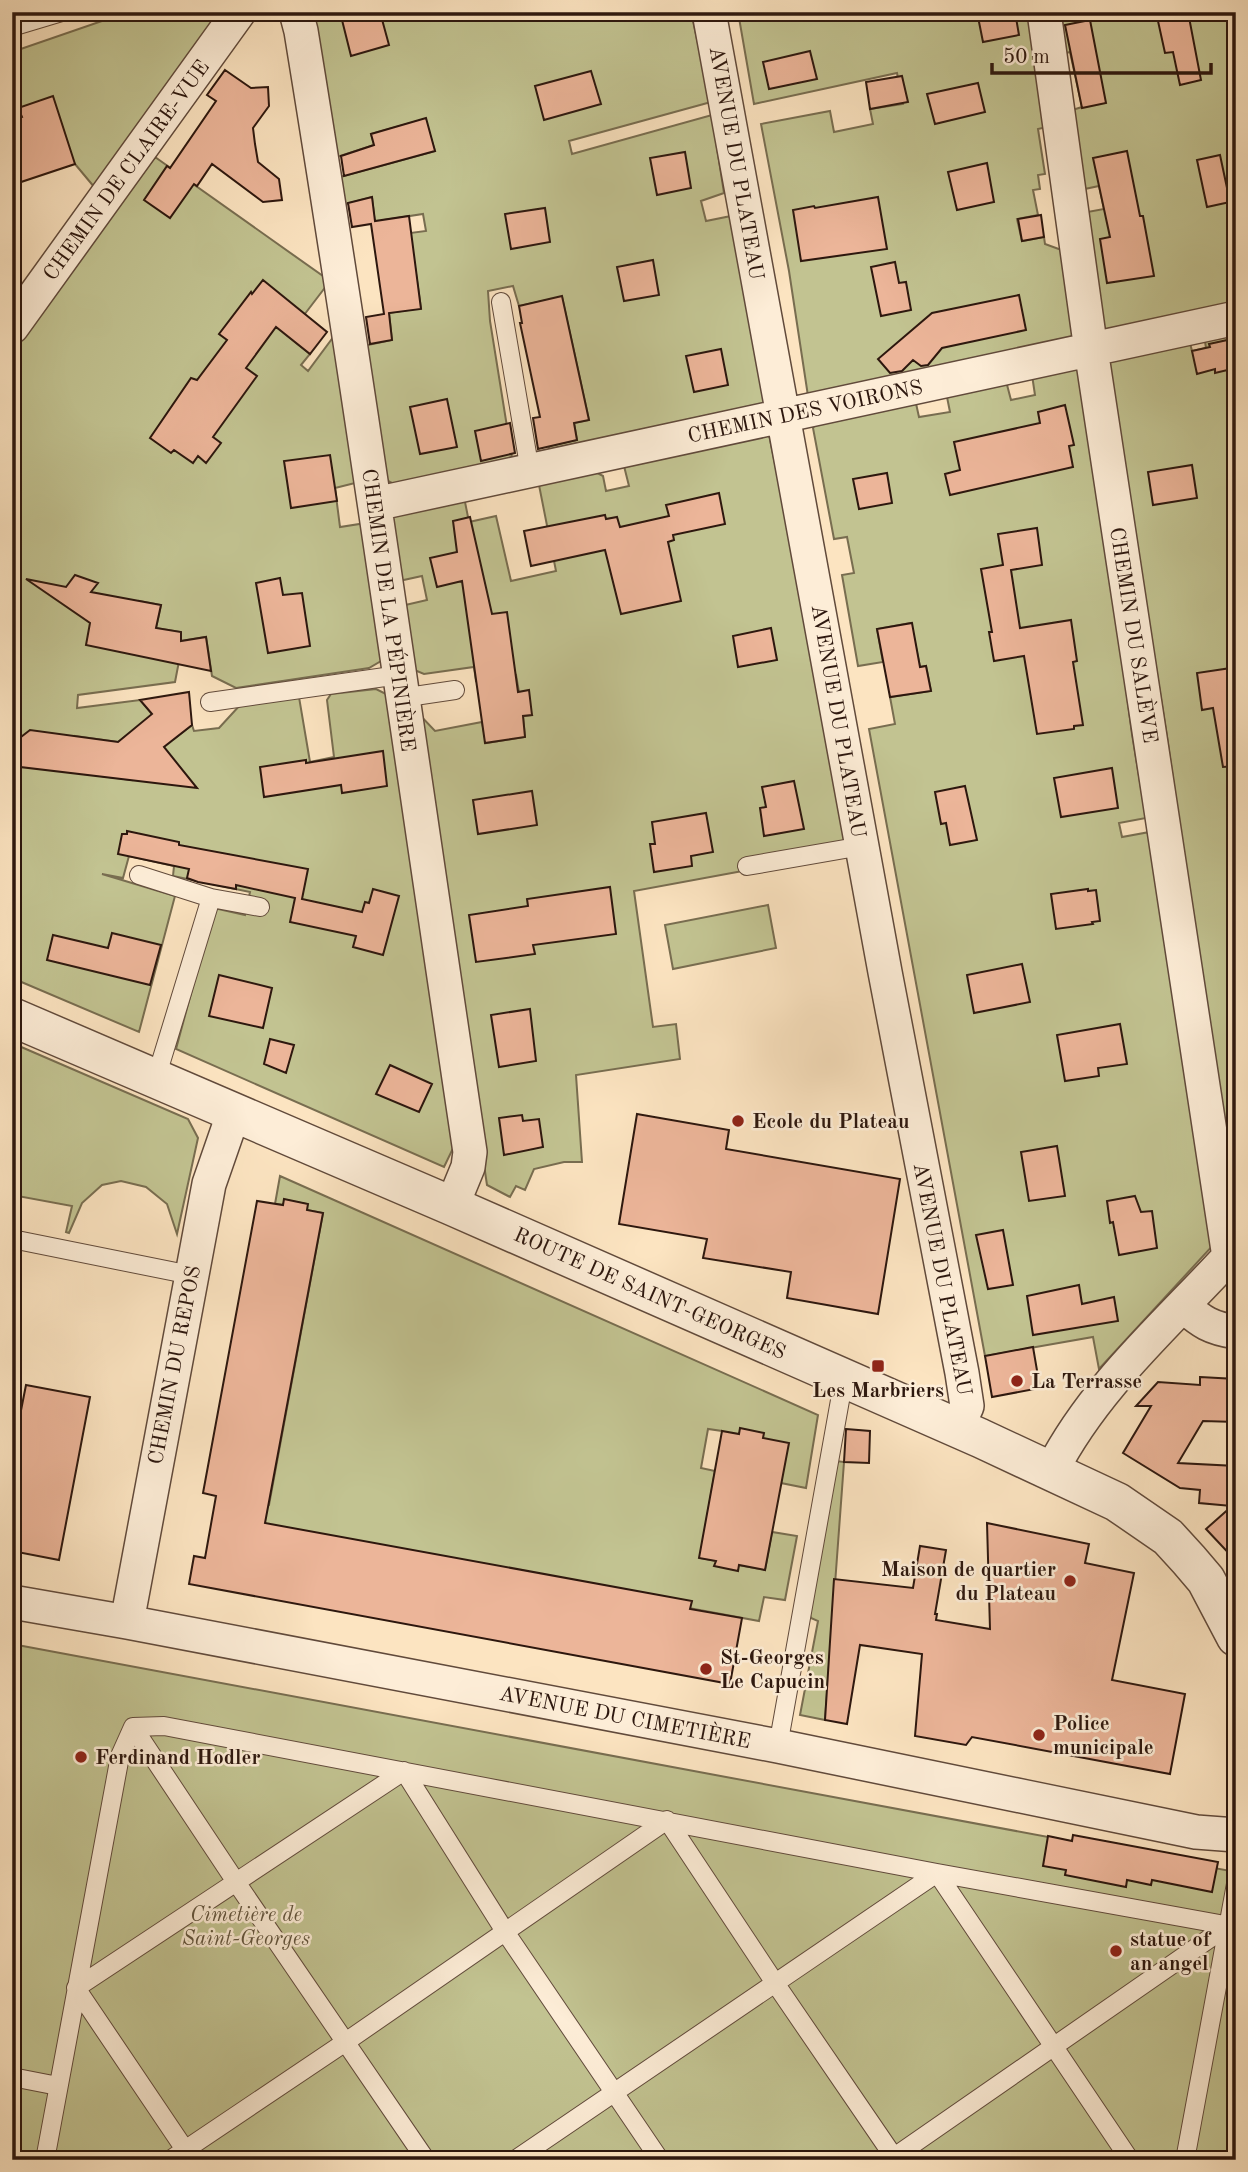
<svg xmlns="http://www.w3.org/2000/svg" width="1248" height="2172" viewBox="0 0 1248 2172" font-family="'Old Standard TT',serif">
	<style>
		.green { fill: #c2c391; stroke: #786d50; stroke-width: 2; fill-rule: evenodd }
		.building { fill: #ecb599; stroke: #2d170e; stroke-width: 2 }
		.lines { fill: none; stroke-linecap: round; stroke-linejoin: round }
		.service-casing { stroke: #614a3b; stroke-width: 20 }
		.minor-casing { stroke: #614a3b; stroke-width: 36 }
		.tertiary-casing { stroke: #614a3b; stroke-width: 41 }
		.service { stroke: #fdedd7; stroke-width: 18 }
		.minor { stroke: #fdedd7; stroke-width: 33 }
		.tertiary { stroke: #fdedd7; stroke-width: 38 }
		.poi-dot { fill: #8f2418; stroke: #fdedd7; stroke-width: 2.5 }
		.labels { text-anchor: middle; stroke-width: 5; stroke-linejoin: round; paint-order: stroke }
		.street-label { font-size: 21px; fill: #2d170e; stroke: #fdedd7 }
		.poi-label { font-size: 21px; font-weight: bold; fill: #2d170e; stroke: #fdedd7; text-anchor: start }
		.park-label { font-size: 21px; font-style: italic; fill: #61533c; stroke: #fdedd7 }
	</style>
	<rect width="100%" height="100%" fill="#fce4c1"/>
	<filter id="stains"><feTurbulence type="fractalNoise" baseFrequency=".00286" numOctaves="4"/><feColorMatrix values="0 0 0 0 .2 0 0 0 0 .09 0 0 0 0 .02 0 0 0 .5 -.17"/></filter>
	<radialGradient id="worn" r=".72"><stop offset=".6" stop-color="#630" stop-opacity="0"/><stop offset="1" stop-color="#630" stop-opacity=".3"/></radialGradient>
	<path class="green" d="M 128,12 L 212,12 L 218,21 L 100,194 L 75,164 L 19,109 L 22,117 L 12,121 L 12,52 Z
		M 309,12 L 691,12 L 711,102 L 569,141 L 572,154 L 712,115 L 724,193 L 701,201 L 706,221 L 731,216 L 765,402 L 760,410 L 550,455 L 549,446 L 577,440 L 574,423 L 589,420 L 562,297 L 519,306 L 513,286 L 488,291 L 490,321 L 513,464 L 398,486 L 384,479 L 363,346 L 392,340 L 389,313 L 421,308 L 410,233 L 426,231 L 423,214 L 384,220 L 375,224 L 372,197 L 342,205 L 336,178 L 435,151 L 425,119 L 371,134 L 374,145 L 334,158 Z
		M 738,12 L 1034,12 L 1051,126 L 1038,129 L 1045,174 L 1038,175 L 1040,189 L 1033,190 L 1038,215 L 1017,219 L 1022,241 L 1044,237 L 1045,244 L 1067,252 L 1075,340 L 808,396 L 789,271 L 761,124 L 830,111 L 834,132 L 873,124 L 870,109 L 903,104 L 897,73 L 754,104 Z
		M 1052,12 L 1236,12 L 1236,306 L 1106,334 L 1099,328 L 1082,213 L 1104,209 L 1099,186 L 1080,190 L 1069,111 L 1082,107 L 1070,52 L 1058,55 Z
		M 155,157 L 330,281 L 288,336 L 310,354 L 301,365 L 308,371 L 337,332 L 359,482 L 335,488 L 340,527 L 366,523 L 381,661 L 369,668 L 236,688 L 212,676 L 206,637 L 181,641 L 181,632 L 156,628 L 161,605 L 139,601 L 137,608 L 180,656 L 175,682 L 78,695 L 77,708 L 140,700 L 174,739 L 192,725 L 194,731 L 219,728 L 241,704 L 299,697 L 310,762 L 334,757 L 327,700 L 331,694 L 376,689 L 388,695 L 458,1138 L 444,1167 L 176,1049 L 214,908 L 245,915 L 250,892 L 173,876 L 174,866 L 129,856 L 123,878 L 102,874 L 175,896 L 139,1032 L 12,978 L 12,352 ZM 75,736 L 118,742 L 126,736 L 132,780 L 70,772 Z
		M 1236,328 L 1236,1219 L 1167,737 L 1107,357 L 1189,339 L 1192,351 L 1206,348 L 1204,335 Z
		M 1076,365 L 1085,370 L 1132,734 L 1146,818 L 1119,823 L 1122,837 L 1155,831 L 1216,1242 L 1099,1369 L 1093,1337 L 985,1356 L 869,729 L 895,724 L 890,697 L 931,691 L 926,666 L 920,667 L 911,623 L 877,629 L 883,662 L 858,666 L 842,575 L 854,573 L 847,537 L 834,539 L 813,428 L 818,420 L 915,399 L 919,417 L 950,412 L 946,392 L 1006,381 L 1011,400 L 1035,395 L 1032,375 Z
		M 768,430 L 787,521 L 846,842 L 748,870 L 634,891 L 653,1027 L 676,1024 L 680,1059 L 576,1075 L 582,1162 L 564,1162 L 534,1169 L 525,1190 L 516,1186 L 510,1197 L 487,1185 L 417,712 L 435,731 L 482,722 L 486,743 L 525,737 L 523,716 L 532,715 L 519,692 L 516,675 L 476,681 L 474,667 L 424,674 L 412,669 L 401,606 L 427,600 L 422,576 L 399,581 L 388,514 L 464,497 L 469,522 L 496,516 L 511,581 L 556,571 L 538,480 L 592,470 L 603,476 L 606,491 L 629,486 L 623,462 Z
		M 768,905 L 776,948 L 673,969 L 665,925 Z
		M 12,1043 L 188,1119 L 198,1138 L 177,1234 L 167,1204 L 146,1187 L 121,1181 L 102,1185 L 82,1203 L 69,1233 L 66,1232 L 72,1206 L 12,1195 Z
		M 280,1176 L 818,1415 L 806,1488 L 781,1483 L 722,1431 L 708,1429 L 701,1468 L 715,1471 L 700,1558 L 765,1570 L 772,1532 L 797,1536 L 785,1600 L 764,1597 L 759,1621 L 220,1521 L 269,1505 L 323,1213 L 307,1210 L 307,1204 L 285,1200 L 283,1205 L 275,1204 Z
		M 836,1461 L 844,1462 L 825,1720 L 800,1715 L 818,1621 L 811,1618 L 809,1612 Z
		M 12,1644 L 1236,1872 L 1236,2160 L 12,2160 Z"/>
	<path class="building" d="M 354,12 L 380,12 L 389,45 L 351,56 L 341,16 Z
		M 977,12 L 1015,12 L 1019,35 L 983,42 Z
		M 1156,12 L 1188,12 L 1201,80 L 1180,85 L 1173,52 L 1165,53 Z
		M 1090,20 L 1106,103 L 1082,108 L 1065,25 Z
		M 810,51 L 817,79 L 769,89 L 763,62 Z
		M 225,70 L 251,88 L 268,87 L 269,106 L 253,128 L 255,144 L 258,162 L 279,179 L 282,200 L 263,202 L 212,164 L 197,186 L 194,184 L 170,218 L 144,200 L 167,166 L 170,168 L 216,101 L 207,95 Z
		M 591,71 L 601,104 L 544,120 L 535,86 Z
		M 902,76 L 908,102 L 870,109 L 866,82 Z
		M 978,83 L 985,112 L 935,124 L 927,94 Z
		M 53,96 L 75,164 L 12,185 L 12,121 L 22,117 L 18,108 Z
		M 426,118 L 435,151 L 344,176 L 341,156 L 374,145 L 371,134 Z
		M 1127,151 L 1140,216 L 1143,216 L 1154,276 L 1107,283 L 1100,239 L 1110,237 L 1093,158 Z
		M 685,152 L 691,188 L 657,195 L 650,158 Z
		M 1220,155 L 1230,202 L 1207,207 L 1197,160 Z
		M 987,163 L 994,202 L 957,210 L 948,172 Z
		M 372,197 L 375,221 L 409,216 L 421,309 L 389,313 L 392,340 L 370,344 L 366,317 L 384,314 L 371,224 L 352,227 L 348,203 Z
		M 878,197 L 887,249 L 801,261 L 793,210 L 814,206 L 815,208 Z
		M 545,208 L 550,242 L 511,249 L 505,214 Z
		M 1041,215 L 1044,237 L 1022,241 L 1018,219 Z
		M 653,260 L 659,295 L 624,301 L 617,267 Z
		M 895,262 L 899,283 L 906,282 L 911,310 L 881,316 L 871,267 Z
		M 263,280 L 327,332 L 310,354 L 276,327 L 246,368 L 257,376 L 213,437 L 221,443 L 206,463 L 198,456 L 193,463 L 174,450 L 171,453 L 150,438 L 191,378 L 197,380 L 227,340 L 219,334 L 251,292 L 252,294 Z
		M 1019,295 L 1026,330 L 942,348 L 928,365 L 921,366 L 913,360 L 902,371 L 890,373 L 878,359 L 932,313 Z
		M 562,296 L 589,420 L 574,423 L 577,440 L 538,449 L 533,418 L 540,417 L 520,323 L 522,323 L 519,306 Z
		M 1232,339 L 1236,357 L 1236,368 L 1215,373 L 1215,369 L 1197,374 L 1192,351 L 1210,347 L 1209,344 Z
		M 721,349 L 728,385 L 694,392 L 686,356 Z
		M 447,399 L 457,447 L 420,454 L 410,407 Z
		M 1065,405 L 1074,445 L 1069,446 L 1073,467 L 950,495 L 945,474 L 960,470 L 954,442 L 1040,423 L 1038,412 Z
		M 510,423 L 515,453 L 481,461 L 475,431 Z
		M 330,455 L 337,501 L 291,508 L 284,461 Z
		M 1192,465 L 1197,498 L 1153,505 L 1148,472 Z
		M 887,473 L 892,503 L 859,509 L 853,479 Z
		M 719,493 L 725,524 L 673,535 L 674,540 L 668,542 L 681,601 L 621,614 L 605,550 L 531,566 L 524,531 L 605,515 L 606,519 L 617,517 L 620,527 L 669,516 L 666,505 Z
		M 470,517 L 492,614 L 507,612 L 518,692 L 529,690 L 532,715 L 523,716 L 525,737 L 485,743 L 462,581 L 437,587 L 430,558 L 457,552 L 453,521 Z
		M 1037,528 L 1042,565 L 1011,570 L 1020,628 L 1071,620 L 1077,661 L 1073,662 L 1083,725 L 1074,726 L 1074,729 L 1037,734 L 1024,656 L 994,661 L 989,632 L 992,632 L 981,569 L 1003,565 L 998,534 Z
		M 75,575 L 98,583 L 91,592 L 161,605 L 156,628 L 181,632 L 181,641 L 206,637 L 211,671 L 86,645 L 90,623 L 26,579 L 66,587 Z
		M 280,578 L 283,595 L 302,593 L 310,646 L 268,653 L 256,583 Z
		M 912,623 L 920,667 L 926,666 L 931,691 L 890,697 L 877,629 Z
		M 771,628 L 777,660 L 738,667 L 733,636 Z
		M 1231,668 L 1231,670 L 1236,669 L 1236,766 L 1223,767 L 1213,708 L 1202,710 L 1197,673 Z
		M 189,692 L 192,725 L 164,747 L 197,788 L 12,766 L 12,744 L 30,730 L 118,742 L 152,714 L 140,700 Z
		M 383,751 L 387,786 L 342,793 L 341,785 L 264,797 L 260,767 L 306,760 L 306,763 Z
		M 1112,768 L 1118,808 L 1061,817 L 1054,778 Z
		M 794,781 L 804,829 L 764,836 L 760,808 L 766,807 L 762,787 Z
		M 965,786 L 977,840 L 950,845 L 946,823 L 941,824 L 935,792 Z
		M 532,791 L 537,825 L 478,834 L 473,800 Z
		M 706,813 L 713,852 L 691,856 L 692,866 L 654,872 L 650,844 L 655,844 L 652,822 Z
		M 127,831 L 179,842 L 179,845 L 308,869 L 302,899 L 362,912 L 365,902 L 369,903 L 373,889 L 399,896 L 383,955 L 353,947 L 356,936 L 290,922 L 295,898 L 236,885 L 236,889 L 198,882 L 187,878 L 189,869 L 118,854 L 122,834 L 127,834 Z
		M 610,887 L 616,934 L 533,945 L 535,954 L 476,962 L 469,915 L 528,906 L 527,899 Z
		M 1088,889 L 1088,891 L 1096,890 L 1100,921 L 1092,922 L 1093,924 L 1056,929 L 1051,894 Z
		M 112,933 L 161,945 L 150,985 L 47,960 L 53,935 L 108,948 Z
		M 1022,964 L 1030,1002 L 974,1013 L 967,975 Z
		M 219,975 L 272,988 L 263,1028 L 209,1016 Z
		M 530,1009 L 536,1061 L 499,1067 L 491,1015 Z
		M 1120,1024 L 1127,1064 L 1098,1068 L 1099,1076 L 1065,1081 L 1057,1035 Z
		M 270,1039 L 294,1045 L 286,1073 L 264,1064 Z
		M 390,1065 L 432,1084 L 419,1112 L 376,1094 Z
		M 637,1114 L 729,1130 L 726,1149 L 900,1179 L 878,1314 L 787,1298 L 791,1272 L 703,1258 L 707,1239 L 619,1224 Z
		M 522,1115 L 523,1121 L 539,1119 L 543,1147 L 504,1155 L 499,1118 Z
		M 1057,1146 L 1065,1196 L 1029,1201 L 1021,1152 Z
		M 1135,1196 L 1141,1212 L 1152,1211 L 1157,1248 L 1119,1255 L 1113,1222 L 1110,1223 L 1107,1201 Z
		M 284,1199 L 308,1204 L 307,1210 L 323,1213 L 265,1523 L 692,1601 L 690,1609 L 742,1618 L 730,1684 L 189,1584 L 194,1556 L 205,1558 L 216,1496 L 203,1493 L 257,1201 L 283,1205 Z
		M 1003,1230 L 1013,1285 L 988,1289 L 976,1235 Z
		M 1079,1285 L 1082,1304 L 1114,1297 L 1118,1321 L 1033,1335 L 1027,1296 Z
		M 1033,1347 L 1040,1388 L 992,1397 L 985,1356 Z
		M 1200,1377 L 1236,1379 L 1236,1422 L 1203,1421 L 1178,1463 L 1236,1466 L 1236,1561 L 1206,1529 L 1232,1506 L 1199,1503 L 1200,1490 L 1180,1488 L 1123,1453 L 1151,1406 L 1136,1406 L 1158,1382 L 1200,1385 Z
		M 26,1385 L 90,1397 L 59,1560 L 12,1551 L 12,1456 Z
		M 740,1428 L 764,1433 L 763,1438 L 789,1443 L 765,1570 L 739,1565 L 738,1571 L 714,1566 L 716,1561 L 699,1558 L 722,1431 L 739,1434 Z
		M 846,1429 L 870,1431 L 869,1463 L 844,1462 Z
		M 987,1523 L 1089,1544 L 1085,1563 L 1134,1573 L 1112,1680 L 1185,1694 L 1170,1774 L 972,1737 L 966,1745 L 915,1736 L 922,1654 L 860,1645 L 847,1724 L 825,1720 L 834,1579 L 913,1588 L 920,1546 L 946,1550 L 935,1614 L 937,1614 L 936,1620 L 990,1629 Z
		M 1073,1835 L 1218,1862 L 1212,1892 L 1152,1880 L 1151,1885 L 1127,1880 L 1126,1887 L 1065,1875 L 1066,1870 L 1043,1866 L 1048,1836 L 1072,1841 Z"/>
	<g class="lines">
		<g class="service-casing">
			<path id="service" d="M 12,27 L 62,12
				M 501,302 L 530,471
				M 401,698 L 455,690
				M 210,702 L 399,675
				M 747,866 L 862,846
				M 139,875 L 211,898 L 260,907
				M 156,1078 L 211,898
				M 12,1239 L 191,1275
				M 133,1727 L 236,1882 L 426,2160
				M 778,1746 L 844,1378
				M 12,2077 L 58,2086
				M 45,2160 L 120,1756 L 133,1727 L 164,1726 L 937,1873 L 1236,1927
				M 170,2160 L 347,2041 L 667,1820 L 775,1983 L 896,2160
				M 192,2160 L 76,1988 L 404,1771 L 506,1933 L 660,2160
				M 515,2160 L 937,1873 L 1130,2160
				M 890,2160 L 1229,1925 L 1232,1930
				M 1185,2160 L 1236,1884"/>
		</g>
		<g class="minor-casing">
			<path id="minor" d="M 296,12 L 301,31 C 362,404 414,779 470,1152 L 468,1167 L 452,1206
				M 709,12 L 885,972 L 962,1373 L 967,1406 L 957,1428
				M 1044,12 L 1089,336 L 1229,1257
				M 12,327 L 239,12
				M 375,504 L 1236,318
				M 1183,1306 C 1202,1322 1210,1328 1236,1332
				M 1052,1470 C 1096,1384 1172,1320 1236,1249
				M 12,1602 L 127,1622 L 778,1746 L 1196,1832 L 1236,1835
				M 127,1622 L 209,1184 L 234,1112"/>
		</g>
		<g class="tertiary-casing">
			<path id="tertiary" d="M 12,1017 L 452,1206 L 980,1438 L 1117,1502 L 1168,1537 L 1189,1560 L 1206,1580 L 1236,1637"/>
		</g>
		<use href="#service" class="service"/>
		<use href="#minor" class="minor"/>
		<use href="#tertiary" class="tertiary"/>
	</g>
	<g class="poi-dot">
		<circle cx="738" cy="1121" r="7"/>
		<rect x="871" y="1359" width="14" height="14" rx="3.5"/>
		<circle cx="1017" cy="1381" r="7"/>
		<circle cx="1070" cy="1581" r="7"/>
		<circle cx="706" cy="1669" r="7"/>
		<circle cx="1039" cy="1735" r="7"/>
		<circle cx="81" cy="1757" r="7"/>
		<circle cx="1116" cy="1951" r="7"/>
	</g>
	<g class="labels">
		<g class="street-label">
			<text transform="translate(737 163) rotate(80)" y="7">AVENUE DU PLATEAU</text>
			<text transform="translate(126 170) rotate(-54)" y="7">CHEMIN DE CLAIRE-VUE</text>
			<text transform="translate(805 411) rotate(-12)" y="7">CHEMIN DES VOIRONS</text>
			<text transform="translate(389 610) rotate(82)" y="7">CHEMIN DE LA PÉPINIÈRE</text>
			<text transform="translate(1134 635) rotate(81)" y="7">CHEMIN DU SALÈVE</text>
			<text transform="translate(839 721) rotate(80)" y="7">AVENUE DU PLATEAU</text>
			<text transform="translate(943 1279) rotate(79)" y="7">AVENUE DU PLATEAU</text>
			<text transform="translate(650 1293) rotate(24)" y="7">ROUTE DE SAINT-GEORGES</text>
			<text transform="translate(174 1365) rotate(-79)" y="7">CHEMIN DU REPOS</text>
			<text transform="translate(625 1717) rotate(11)" y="7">AVENUE DU CIMETIÈRE</text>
		</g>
		<g class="poi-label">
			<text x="752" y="1128">Ecole du Plateau</text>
			<text x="1031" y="1388">La Terrasse</text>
			<text x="878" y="1397" text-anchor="middle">Les Marbriers</text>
			<text x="1056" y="1576" text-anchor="end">Maison de quartier<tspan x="1056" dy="24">du Plateau</tspan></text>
			<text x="720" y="1664">St-Georges<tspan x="720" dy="24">Le Capucin</tspan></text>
			<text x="1053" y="1730">Police<tspan x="1053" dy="24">municipale</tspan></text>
			<text x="95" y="1764">Ferdinand Hodler</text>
			<text x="1130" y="1946">statue of<tspan x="1130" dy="24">an angel</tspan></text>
		</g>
		<g class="park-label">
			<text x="246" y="1921">Cimetière de<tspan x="246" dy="24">Saint-Georges</tspan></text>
		</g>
	</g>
	<rect width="1248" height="2172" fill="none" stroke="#fce4c1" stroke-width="42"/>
	<rect x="14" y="14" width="1220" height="2144" fill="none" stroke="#2d170e" stroke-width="3.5"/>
	<rect x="21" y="21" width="1206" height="2130" fill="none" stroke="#2d170e" stroke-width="2"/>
	<path d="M992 63v10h219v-10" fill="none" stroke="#2d170e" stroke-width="3.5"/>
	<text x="1003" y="63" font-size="21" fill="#2d170e" stroke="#fdedd7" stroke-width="5" paint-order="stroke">50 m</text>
	<rect width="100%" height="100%" filter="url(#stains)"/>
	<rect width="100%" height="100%" fill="url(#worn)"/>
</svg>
